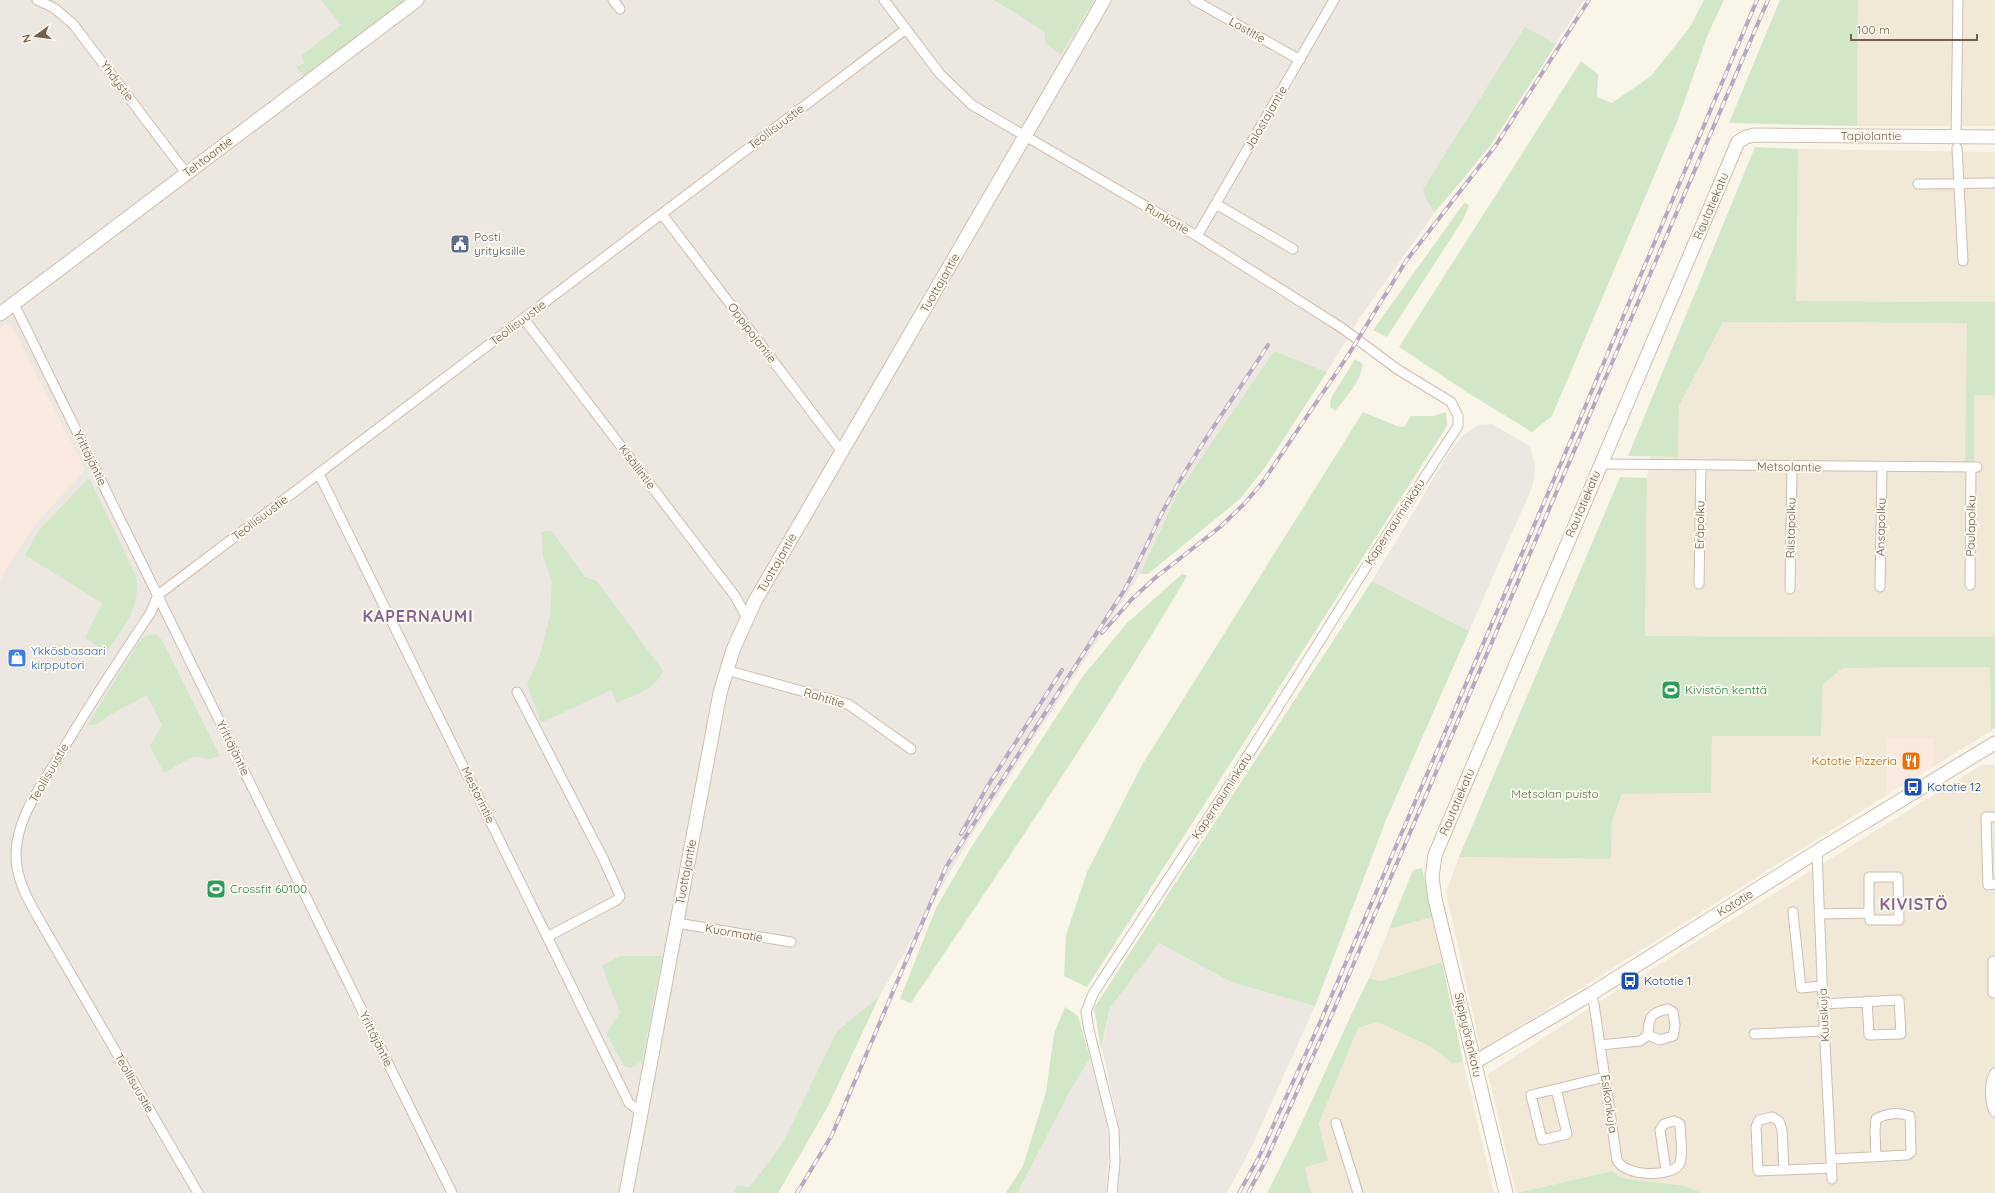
<svg xmlns="http://www.w3.org/2000/svg" width="1995" height="1193" viewBox="0 0 1995 1193" font-family="Quicksand,sans-serif">
	<style>
		.residential { fill: #f1e8d8 }
		.commercial { fill: #f9e9de }
		.industrial { fill: #ece7e1 }
		.green { fill: #d2e7c8 }
		.lines { fill: none; stroke-linecap: round; stroke-linejoin: round }
		.street-casing { stroke: #ccbeb0; stroke-width: 11 }
		.secondary-casing { stroke: #cebfad; stroke-width: 15 }
		.street { stroke: #fff; stroke-width: 9 }
		.secondary { stroke: #fff; stroke-width: 13 }
		.rail-casing { stroke: #b9a8c4; stroke-width: 4 }
		.rail { stroke: #fdf9ef; stroke-width: 2.5; stroke-dasharray: 8; stroke-linecap: butt }
		.labels { text-anchor: middle; stroke-width: 4; stroke-linejoin: round; paint-order: stroke }
		.street-label { font-size: 12px; fill: #725f4f; stroke: #fdf9ef }
		.service-label { font-size: 12px; fill: #4e5e75; stroke: #fdf9ef; text-anchor: start }
		.shop-label { font-size: 12px; fill: #366cbe; stroke: #fdf9ef; text-anchor: start }
		.leisure-label { font-size: 12px; fill: #27864d; stroke: #fdf9ef; text-anchor: start }
		.food-label { font-size: 12px; fill: #c56008; stroke: #fdf9ef; text-anchor: end }
		.transit-label { font-size: 12px; fill: #164399; stroke: #fdf9ef; text-anchor: start }
		.park-label { font-size: 12px; fill: #547c4b; stroke: #fdf9ef }
		.district-label { font-size: 16px; font-weight: bold; letter-spacing: 1px; fill: #85668e; stroke: #fdf9ef }
	</style>
	<rect width="100%" height="100%" fill="#faf5e9"/>
	<path class="residential" d="M 1858,0 L 1995,0 L 1995,126 L 1857,126 Z
		M 1798,149 L 1995,152 L 1995,302 L 1795,301 Z
		M 1723,322 L 1967,323 L 1974,462 L 1974,395 L 1995,395 L 1995,637 L 1645,636 L 1647,478 L 1650,457 L 1678,457 L 1679,406 Z
		M 1990,667 L 1991,731 L 1933,767 L 1933,738 L 1887,738 L 1887,795 L 1481,1051 L 1446,892 L 1459,857 L 1610,859 L 1612,821 L 1622,794 L 1711,793 L 1712,736 L 1821,736 L 1823,684 L 1843,668 Z
		M 1982,765 L 1995,765 L 1995,1193 L 1702,1193 L 1685,1186 L 1622,1178 L 1612,1171 L 1516,1193 L 1488,1074 L 1599,1002 Z
		M 1432,917 L 1442,962 L 1381,981 L 1369,978 L 1389,929 Z
		M 1378,1022 L 1431,1047 L 1453,1064 L 1463,1061 L 1494,1193 L 1311,1193 L 1305,1167 L 1328,1161 L 1319,1123 L 1358,1028 Z"/>
	<path class="commercial" d="M 5,324 L 13,328 L 85,470 L 37,522 L 0,582 L 0,328 Z
		M 1887,738 L 1933,738 L 1933,767 L 1887,795 Z"/>
	<path class="industrial" d="M 0,0 L 1584,0 L 1490,146 L 1435,212 L 1361,316 L 1327,372 L 1274,351 L 1178,492 L 1140,574 L 968,841 L 879,997 L 828,1106 L 778,1193 L 0,1193 L 0,582 L 8,566 L 37,522 L 85,470 L 13,328 L 5,324 L 0,328 Z
		M 1492,424 L 1530,446 L 1535,466 L 1533,485 L 1469,631 L 1372,581 L 1448,454 L 1464,434 L 1478,425 Z
		M 1159,943 L 1231,982 L 1315,1006 L 1252,1146 L 1227,1193 L 1118,1193 L 1121,1153 L 1119,1128 L 1102,1048 L 1110,1008 Z
		M 1090,1058 L 1106,1119 L 1109,1152 L 1106,1193 L 1020,1193 L 1019,1190 L 1069,1093 Z"/>
	<path class="green" d="M 321,0 L 405,0 L 305,78 L 296,67 L 304,63 L 302,55 L 341,25 Z
		M 994,0 L 1094,0 L 1061,55 L 1045,43 L 1045,32 Z
		M 1704,0 L 1724,0 L 1708,34 L 1677,122 L 1552,416 L 1532,432 L 1468,393 L 1399,347 L 1581,61 L 1598,74 L 1597,97 L 1612,103 L 1651,76 L 1690,27 Z
		M 1780,0 L 1858,0 L 1857,126 L 1729,123 Z
		M 1525,27 L 1556,44 L 1490,146 L 1435,212 L 1427,201 L 1423,189 Z
		M 1755,147 L 1798,149 L 1796,301 L 1995,302 L 1995,395 L 1974,395 L 1974,462 L 1965,462 L 1967,323 L 1723,322 L 1679,406 L 1678,457 L 1628,456 Z
		M 1464,203 L 1469,205 L 1464,218 L 1387,337 L 1373,330 Z
		M 1274,351 L 1327,372 L 1266,466 L 1240,499 L 1148,574 L 1140,574 L 1178,492 Z
		M 1355,359 L 1363,364 C 1360,383 1347,396 1335,411 L 1330,407 L 1331,398 Z
		M 1363,412 L 1397,426 L 1404,427 L 1411,416 L 1433,416 L 1446,412 L 1447,426 L 1087,987 L 1064,976 L 1066,935 L 1087,872 L 1142,765 Z
		M 1620,477 L 1647,478 L 1645,636 L 1995,637 L 1995,728 L 1991,731 L 1990,667 L 1843,668 L 1823,684 L 1821,736 L 1712,736 L 1711,793 L 1622,794 L 1612,821 L 1611,859 L 1459,857 Z
		M 89,478 L 136,576 C 141,609 124,625 107,652 L 85,638 L 102,603 L 25,555 L 39,530 Z
		M 552,531 L 585,577 L 597,581 L 663,671 C 656,689 634,695 617,703 L 611,690 L 541,723 L 527,684 L 540,655 L 550,615 L 552,582 L 543,556 L 541,532 Z
		M 1182,574 L 1187,576 C 1101,722 1005,863 911,1003 L 900,999 L 936,908 L 972,846 L 1083,676 L 1127,623 Z
		M 1372,581 L 1469,631 L 1386,820 L 1315,1006 L 1231,982 L 1159,943 L 1110,1008 L 1101,1048 L 1094,1008 Z
		M 155,634 L 162,640 L 220,756 L 210,759 L 194,756 L 164,773 L 150,746 L 162,725 L 147,695 L 108,716 L 96,725 L 87,725 L 141,639 L 148,635 Z
		M 1422,868 L 1432,917 L 1389,929 L 1413,870 Z
		M 620,956 L 662,956 L 642,1061 L 631,1068 L 624,1066 L 606,1033 L 620,1013 L 602,966 Z
		M 1442,962 L 1463,1061 L 1453,1064 L 1431,1047 L 1378,1022 L 1358,1028 L 1319,1123 L 1328,1161 L 1305,1167 L 1311,1193 L 1267,1193 C 1304,1123 1334,1049 1369,978 L 1381,981 Z
		M 879,997 L 828,1106 L 778,1193 L 734,1193 L 737,1186 L 750,1187 L 783,1143 L 837,1031 Z
		M 1065,1007 L 1078,1016 L 1090,1058 L 1069,1093 L 1019,1190 L 1020,1193 L 1006,1193 L 1023,1166 L 1046,1092 L 1054,1034 Z
		M 1612,1171 L 1622,1178 L 1685,1186 L 1702,1193 L 1516,1193 Z"/>
	<g class="lines">
		<g class="street-casing">
			<path id="street" d="M 37,0 L 54,8 L 73,24 L 186,173
				M 613,0 L 620,9
				M 884,0 L 940,74 L 972,105 L 1197,236 L 1342,328 L 1397,369 L 1451,402 L 1458,416 L 1458,426 L 1368,564 L 1220,800 L 1093,994 L 1086,1012 L 1089,1030 L 1114,1130 L 1115,1162 L 1112,1193
				M 1194,0 L 1300,60
				M 1956,137 L 1958,0
				M 1957,148 L 1963,261
				M 1918,184 L 1993,183
				M 1216,204 L 1293,249
				M 662,214 L 842,452
				M 1197,236 L 1334,0
				M 14,304 L 452,1193
				M 524,319 L 735,596 L 747,618
				M 1600,464 L 1977,467
				M 319,474 L 629,1103 L 642,1113
				M 1699,584 L 1701,465
				M 1970,585 L 1971,468
				M 1880,587 L 1882,468
				M 1790,589 L 1792,467
				M 726,670 L 848,704 L 911,749
				M 517,692 L 603,858 L 620,896 L 617,900 L 547,937
				M 1995,817 L 1986,817 L 1988,885 L 1995,884
				M 1817,852 L 1823,1004 L 1832,1179
				M 1793,912 L 1801,988 L 1822,986
				M 1819,914 L 1869,913 L 1870,920 L 1899,920 L 1898,877 L 1869,877 L 1869,913
				M 677,923 L 791,942
				M 1995,961 L 1993,961 L 1993,993 L 1995,993
				M 1591,994 L 1594,1004 L 1617,1160 C 1624,1176 1669,1178 1679,1165 C 1684,1157 1680,1133 1680,1124 L 1674,1121 L 1664,1124 L 1660,1130 L 1666,1171
				M 1823,1004 L 1899,1000 L 1901,1034 L 1869,1035 L 1867,1001
				M 1754,1034 L 1824,1031
				M 1600,1045 L 1640,1041 L 1648,1035 L 1660,1040 L 1673,1036 L 1675,1025 L 1673,1012 L 1668,1009 C 1649,1013 1649,1018 1648,1035
				M 1995,1073 C 1989,1080 1989,1105 1995,1112
				M 1556,1089 L 1567,1134 L 1542,1140 L 1531,1095 L 1605,1077
				M 1336,1123 L 1358,1193
				M 1831,1159 L 1907,1155 L 1911,1152 L 1910,1116 C 1897,1112 1888,1113 1876,1119 L 1875,1131 L 1876,1157
				M 1784,1170 L 1782,1130 L 1779,1121 L 1772,1117 L 1759,1120 L 1756,1127 L 1758,1171 L 1832,1168
				M 198,1193 L 44,928 C 31,905 16,882 16,855 C 16,819 40,788 58,758 C 87,708 119,660 151,612 L 158,595 L 906,29"/>
		</g>
		<g class="secondary-casing">
			<path id="secondary" d="M 0,314 L 417,0
				M 1475,1062 L 1591,994 L 1824,847 L 1995,743
				M 626,1193 L 720,693 L 733,650 L 755,601 L 1104,0
				M 1506,1193 L 1435,899 L 1432,877 L 1435,855 L 1738,142 L 1746,137 L 1754,135 L 1995,137"/>
		</g>
		<use href="#street" class="street"/>
		<use href="#secondary" class="secondary"/>
		<g class="rail-casing">
			<path id="rail" d="M 1102,633 L 1132,599 L 1155,578 L 1220,527 L 1244,504 L 1262,483 L 1347,357 L 1406,261 L 1496,145 L 1589,0
				M 961,834 L 987,787 L 1062,670
				M 797,1193 L 832,1135 L 946,867 L 1125,589 C 1138,565 1149,540 1161,515 C 1191,456 1232,401 1268,345
				M 1239,1193 L 1259,1157 L 1322,1018 L 1577,426 L 1757,0
				M 1248,1193 L 1266,1160 L 1329,1021 L 1768,0"/>
		</g>
		<use href="#rail" class="rail"/>
	</g>
	<defs>
		<g id="civic-square" transform="scale(1)"><rect x="-9" y="-9" width="18" height="18" rx="4" fill="#5c6f8a" stroke="#fdf9ef"/><path d="M-.6-6.5H3V-4.5H.6V-3L4-1V1h2V6H-6V1h2V-1L-.6-3ZM-1.2 2.5V6h2.4V2.5Z" fill="#fff"/></g>
		<g id="shop-square" transform="scale(1)"><rect x="-9" y="-9" width="18" height="18" rx="4" fill="#3f7fe0" stroke="#fdf9ef"/><path d="M-5-2.5h2.3a2.7 3.5 0 0 1 5.4 0H5L5.5 6h-11ZM-1.5-2.5h3a1.5 2.3 0 0 0-3 0Z" fill="#fff"/></g>
		<g id="stadium-square" transform="scale(1)"><rect x="-9" y="-9" width="18" height="18" rx="4" fill="#2e9e5b" stroke="#fdf9ef"/><path d="M0-5a6.5 5 0 1 0 0 10a6.5 5 0 1 0 0-10ZM-3.5-1.8h7v3.6h-7Z" fill="#fff"/></g>
		<g id="restaurant-square" transform="scale(1)"><rect x="-9" y="-9" width="18" height="18" rx="4" fill="#e8710a" stroke="#fdf9ef"/><path d="M-5-6h1v4h1v-4h1v4h1v-4h1v5L-1.5 .5V6h-2V.5L-5-1ZM5-6V6H3V1.5H1.5Q1.5-4 5-6Z" fill="#fff"/></g>
		<g id="bus-square" transform="scale(1)"><rect x="-9" y="-9" width="18" height="18" rx="4" fill="#1a4fb4" stroke="#fdf9ef"/><path d="M-5-6H5V4H4V6H2V4H-2V6H-4V4H-5ZM-3.5-4V0h7V-4ZM-3.5 1.2v1.5H-2V1.2ZM2 1.2v1.5H3.5V1.2Z" fill="#fff"/></g>
	</defs>
	<g fill-rule="evenodd">
		<use href="#civic-square" x="460" y="244"/>
		<use href="#shop-square" x="17" y="658"/>
		<use href="#stadium-square" x="1671" y="690"/>
		<use href="#restaurant-square" x="1911" y="761"/>
		<use href="#bus-square" x="1913" y="787"/>
		<use href="#stadium-square" x="216" y="889"/>
		<use href="#bus-square" x="1630" y="981"/>
	</g>
	<g class="labels">
		<g class="street-label">
			<text transform="translate(1247 30) rotate(30)" y="4">Lastitie</text>
			<text transform="translate(117 81) rotate(53)" y="4">Yhdystie</text>
			<text transform="translate(1266 118) rotate(-60)" y="4">Jalostajantie</text>
			<text transform="translate(776 127) rotate(-37)" y="4">Teollisuustie</text>
			<text x="1871" y="140">Tapiolantie</text>
			<text transform="translate(208 157) rotate(-37)" y="4">Tehtaantie</text>
			<text transform="translate(1711 206) rotate(-67)" y="4">Rautatiekatu</text>
			<text transform="translate(1167 219) rotate(30)" y="4">Runkotie</text>
			<text transform="translate(940 283) rotate(-60)" y="4">Tuottajantie</text>
			<text transform="translate(518 323) rotate(-37)" y="4">Teollisuustie</text>
			<text transform="translate(752 333) rotate(53)" y="4">Oppipojantie</text>
			<text transform="translate(90 458) rotate(64)" y="4">Yrittäjäntie</text>
			<text transform="translate(637 467) rotate(53)" y="4">Kisällintie</text>
			<text transform="translate(1789 467) rotate(1)" y="4">Metsolantie</text>
			<text transform="translate(1583 504) rotate(-67)" y="4">Rautatiekatu</text>
			<text transform="translate(260 518) rotate(-37)" y="4">Teollisuustie</text>
			<text transform="translate(1395 522) rotate(-57)" y="4">Kapernauminkatu</text>
			<text transform="translate(1700 525) rotate(-89)" y="4">Eräpolku</text>
			<text transform="translate(1971 526) rotate(-89)" y="4">Paulapolku</text>
			<text transform="translate(1881 527) rotate(-89)" y="4">Ansapolku</text>
			<text transform="translate(1791 528) rotate(-89)" y="4">Riistapolku</text>
			<text transform="translate(777 563) rotate(-60)" y="4">Tuottajantie</text>
			<text transform="translate(824 698) rotate(17)" y="4">Rahtitie</text>
			<text transform="translate(233 748) rotate(64)" y="4">Yrittäjäntie</text>
			<text transform="translate(49 773) rotate(-60)" y="4">Teollisuustie</text>
			<text transform="translate(478 795) rotate(64)" y="4">Mestarintie</text>
			<text transform="translate(1222 796) rotate(-57)" y="4">Kapernauminkatu</text>
			<text transform="translate(1457 802) rotate(-67)" y="4">Rautatiekatu</text>
			<text transform="translate(686 872) rotate(-79)" y="4">Tuottajantie</text>
			<text transform="translate(1735 903) rotate(-32)" y="4">Kototie</text>
			<text transform="translate(734 933) rotate(10)" y="4">Kuormatie</text>
			<text transform="translate(1824 1015) rotate(-93)" y="4">Kuusikuja</text>
			<text transform="translate(1468 1035) rotate(77)" y="4">Siipipyöränkatu</text>
			<text transform="translate(376 1039) rotate(64)" y="4">Yrittäjäntie</text>
			<text transform="translate(134 1083) rotate(60)" y="4">Teollisuustie</text>
			<text transform="translate(1609 1104) rotate(82)" y="4">Esikonkuja</text>
		</g>
		<g class="service-label">
			<text x="474" y="241">Posti<tspan x="474" dy="14">yrityksille</tspan></text>
		</g>
		<g class="shop-label">
			<text x="31" y="655">Ykkösbasaari<tspan x="31" dy="14">kirpputori</tspan></text>
		</g>
		<g class="leisure-label">
			<text x="1685" y="694">Kivistön kenttä</text>
			<text x="230" y="893">Crossfit 60100</text>
		</g>
		<g class="food-label">
			<text x="1897" y="765">Kototie Pizzeria</text>
		</g>
		<g class="transit-label">
			<text x="1927" y="791">Kototie 12</text>
			<text x="1644" y="985">Kototie 1</text>
		</g>
		<g class="park-label">
			<text x="1555" y="798">Metsolan puisto</text>
		</g>
		<g class="district-label">
			<text x="418" y="622">KAPERNAUMI</text>
			<text x="1914" y="910">KIVISTÖ</text>
		</g>
	</g>
	<g transform="translate(36 36) rotate(256)" stroke="#fdf9ef" stroke-width="3" paint-order="stroke">
	<path d="M0-3L7 15L0 10L-7 15Z" fill="#725f4f"/>
	<text y="-6" font-size="11" font-weight="bold" text-anchor="middle" fill="#725f4f">N</text>
	</g>
	<path d="M1851 34v6h126v-6" fill="none" stroke="#725f4f" stroke-width="2"/>
	<text x="1857" y="34" font-size="12" fill="#725f4f" stroke="#fdf9ef" stroke-width="3" paint-order="stroke">100 m</text>
</svg>
